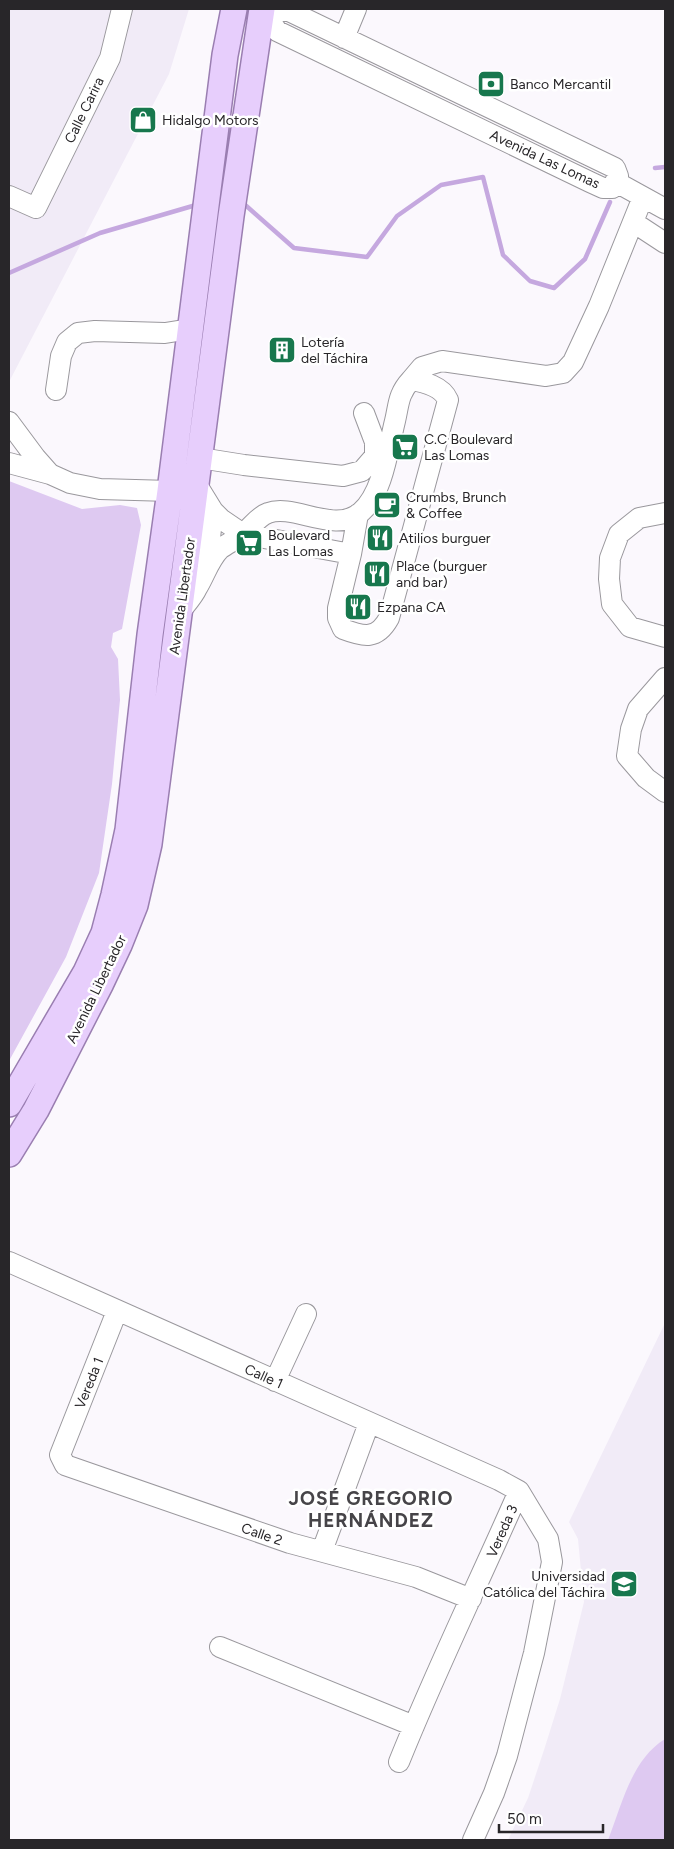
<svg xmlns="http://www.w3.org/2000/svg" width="674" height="1849" viewBox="0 0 674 1849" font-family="Figtree,sans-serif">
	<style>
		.built { fill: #f1ebf7 }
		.green { fill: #dec9f1 }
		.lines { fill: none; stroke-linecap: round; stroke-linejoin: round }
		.stream { stroke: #c5a8df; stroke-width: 4.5 }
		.minor-casing { stroke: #9a989d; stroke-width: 22 }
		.major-casing { stroke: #9a7eb1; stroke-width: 28 }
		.minor { stroke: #fff; stroke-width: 20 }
		.major { stroke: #e7cefc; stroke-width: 25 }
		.labels { text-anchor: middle; stroke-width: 5; stroke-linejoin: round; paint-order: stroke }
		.poi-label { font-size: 14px; fill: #282629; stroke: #fff; text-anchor: start }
		.street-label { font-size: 14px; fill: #282629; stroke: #fff }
		.district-label { font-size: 19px; font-weight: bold; letter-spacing: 1px; fill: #464448; stroke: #fff }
	</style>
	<rect width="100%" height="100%" fill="#fbf8fd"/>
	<path class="built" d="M 9,9 L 189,9 L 169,74 L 9,382 Z
		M 665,1323 L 665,1840 L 508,1840 L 528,1798 L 544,1750 L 560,1699 L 584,1602 L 578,1539 L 569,1522 Z"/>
	<path class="green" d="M 9,481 L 82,509 L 120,505 L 137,508 L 141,525 L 122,629 L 113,633 L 111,647 L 118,659 L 120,700 L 112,784 L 99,873 L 66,957 L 9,1061 Z
		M 665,1739 L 665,1840 L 608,1840 C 622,1805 631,1760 665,1739 Z"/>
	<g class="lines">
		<path class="stream" d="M 655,168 L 665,167
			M 243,203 L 294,248 L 367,257 L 397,216 L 441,185 L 483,177 L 503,255 L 530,281 L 554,288 L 585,259 L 610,202
			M 9,273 L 100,233 L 196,205"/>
		<g class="minor-casing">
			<path id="minor" d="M 263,9 L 277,31 L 590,182 L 603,188 L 612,188 L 618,176 L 615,168 L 289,11 L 274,9
				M 344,38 L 356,9
				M 616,182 L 665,209
				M 9,196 L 36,208 L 110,58 L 122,9
				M 633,222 L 665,243
				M 411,380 L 422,367 L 442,361 L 546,376 L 563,373 L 573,362 L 599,306 L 643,197
				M 56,390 L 61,356 L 67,342 L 78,333 L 95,331 L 165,333 L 190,329
				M 9,422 L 35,457 L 50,474
				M 200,458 L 244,465 L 343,476 L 362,471 L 375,456 L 375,442 L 364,413
				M 9,463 L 50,474 L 70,483 L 100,489 L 170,491
				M 665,513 L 639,518 L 619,534 L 610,558 L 609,579 L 612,604 L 630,627 L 665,637
				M 351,554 L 358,514
				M 207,565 L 213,511
				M 179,613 C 185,605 193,597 197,588 C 205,575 209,560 220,549 C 228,543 238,539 245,532 C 253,525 259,516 268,513 C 294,503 335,535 361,512 C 383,493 388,449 395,421 C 399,404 398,394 411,380 C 424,382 442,386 448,400 L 389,618 C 377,640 364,637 343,629 L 338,618 L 338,608 L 351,554 L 243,534 L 221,519 L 213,511 L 197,485
				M 665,678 L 638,709 L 631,729 L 627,756 L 646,778 L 665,792
				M 9,1262 L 499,1480 L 519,1491 L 548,1539 L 552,1562 L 534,1653 L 507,1756 L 494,1793 L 473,1840
				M 117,1311 L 60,1455 L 65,1465 L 290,1543 L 416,1577 L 471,1599
				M 275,1381 L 306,1314
				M 322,1551 L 369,1423
				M 220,1647 L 414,1726
				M 399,1762 C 436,1670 479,1582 519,1491"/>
		</g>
		<g class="major-casing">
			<path id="major" d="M 9,1104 L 86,972 L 104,933 L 114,895 L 128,830 L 150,635 L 170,491 L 225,55 L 234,9
				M 9,1154 L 36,1110 L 101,983 L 119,945 L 135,905 L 149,844 L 231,216 L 262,9"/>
		</g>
		<use href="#minor" class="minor"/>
		<use href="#major" class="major"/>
	</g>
	<defs>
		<g id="bank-square" transform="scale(1.4375)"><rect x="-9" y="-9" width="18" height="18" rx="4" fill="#17774d" stroke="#fff"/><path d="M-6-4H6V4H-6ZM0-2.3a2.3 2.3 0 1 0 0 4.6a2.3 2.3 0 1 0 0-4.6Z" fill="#fff"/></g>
		<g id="shop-square" transform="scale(1.4375)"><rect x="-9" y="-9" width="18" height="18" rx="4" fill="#17774d" stroke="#fff"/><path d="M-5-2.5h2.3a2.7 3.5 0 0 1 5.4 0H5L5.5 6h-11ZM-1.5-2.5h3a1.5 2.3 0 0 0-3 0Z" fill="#fff"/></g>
		<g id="building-square" transform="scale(1.4375)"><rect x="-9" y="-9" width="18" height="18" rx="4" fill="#17774d" stroke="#fff"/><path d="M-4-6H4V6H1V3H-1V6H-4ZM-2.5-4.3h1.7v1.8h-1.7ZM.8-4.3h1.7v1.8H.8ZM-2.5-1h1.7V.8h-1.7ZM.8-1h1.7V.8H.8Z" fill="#fff"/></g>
		<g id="supermarket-square" transform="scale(1.4375)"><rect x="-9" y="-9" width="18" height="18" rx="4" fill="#17774d" stroke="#fff"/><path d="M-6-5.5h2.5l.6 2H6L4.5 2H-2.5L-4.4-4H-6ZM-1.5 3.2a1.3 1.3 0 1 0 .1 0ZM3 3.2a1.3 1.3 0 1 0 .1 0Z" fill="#fff"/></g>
		<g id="cafe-square" transform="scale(1.4375)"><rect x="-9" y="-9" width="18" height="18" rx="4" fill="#17774d" stroke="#fff"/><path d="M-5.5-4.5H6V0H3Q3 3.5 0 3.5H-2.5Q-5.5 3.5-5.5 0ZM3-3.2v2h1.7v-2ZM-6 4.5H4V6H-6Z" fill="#fff"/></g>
		<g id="restaurant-square" transform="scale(1.4375)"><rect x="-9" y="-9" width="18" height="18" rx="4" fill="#17774d" stroke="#fff"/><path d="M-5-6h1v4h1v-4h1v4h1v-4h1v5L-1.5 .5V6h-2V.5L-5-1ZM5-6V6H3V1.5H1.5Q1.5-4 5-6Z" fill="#fff"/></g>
		<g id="university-square" transform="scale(1.4375)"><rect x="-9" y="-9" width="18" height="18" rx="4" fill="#17774d" stroke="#fff"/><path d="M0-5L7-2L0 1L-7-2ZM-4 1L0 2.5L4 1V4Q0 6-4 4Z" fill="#fff"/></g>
	</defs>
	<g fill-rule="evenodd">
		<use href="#bank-square" x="491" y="84"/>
		<use href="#shop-square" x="143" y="120"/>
		<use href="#building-square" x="282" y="350"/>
		<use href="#supermarket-square" x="405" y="447"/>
		<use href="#cafe-square" x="387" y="505"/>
		<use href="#restaurant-square" x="380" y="538"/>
		<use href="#supermarket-square" x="249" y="543"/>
		<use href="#restaurant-square" x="377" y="574"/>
		<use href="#restaurant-square" x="358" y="607"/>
		<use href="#university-square" x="624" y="1584"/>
	</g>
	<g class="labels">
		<g class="poi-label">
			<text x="510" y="89">Banco Mercantil</text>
			<text x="162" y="125">Hidalgo Motors</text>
			<text x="301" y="347">Lotería<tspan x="301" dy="16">del Táchira</tspan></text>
			<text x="424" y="444">C.C Boulevard<tspan x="424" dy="16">Las Lomas</tspan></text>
			<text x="406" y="502">Crumbs, Brunch<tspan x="406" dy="16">&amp; Coffee</tspan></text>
			<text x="268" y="540">Boulevard<tspan x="268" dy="16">Las Lomas</tspan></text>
			<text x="399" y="543">Atilios burguer</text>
			<text x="396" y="571">Place (burguer<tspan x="396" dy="16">and bar)</tspan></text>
			<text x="377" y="612">Ezpana CA</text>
			<text x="605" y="1581" text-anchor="end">Universidad<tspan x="605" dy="16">Católica del Táchira</tspan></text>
		</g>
		<g class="street-label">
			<text transform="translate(84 110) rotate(-64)" y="5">Calle Carira</text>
			<text transform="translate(545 159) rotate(25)" y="5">Avenida Las Lomas</text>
			<text transform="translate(182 596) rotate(-82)" y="5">Avenida Libertador</text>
			<text transform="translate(96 989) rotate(-64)" y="5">Avenida Libertador</text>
			<text transform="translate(264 1376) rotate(24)" y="5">Calle 1</text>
			<text transform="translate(89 1383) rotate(-68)" y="5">Vereda 1</text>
			<text transform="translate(502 1531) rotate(-66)" y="5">Vereda 3</text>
			<text transform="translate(262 1534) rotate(19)" y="5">Calle 2</text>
		</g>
		<g class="district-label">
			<text x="371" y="1505">JOSÉ GREGORIO<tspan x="371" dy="22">HERNÁNDEZ</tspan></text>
		</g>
	</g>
	<rect width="674" height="1849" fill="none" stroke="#282629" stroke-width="20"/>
	<path d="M499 1824v8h104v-8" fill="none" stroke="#282629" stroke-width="2.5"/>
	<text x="507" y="1824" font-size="15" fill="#282629" stroke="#ffffff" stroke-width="4" paint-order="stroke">50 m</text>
</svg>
